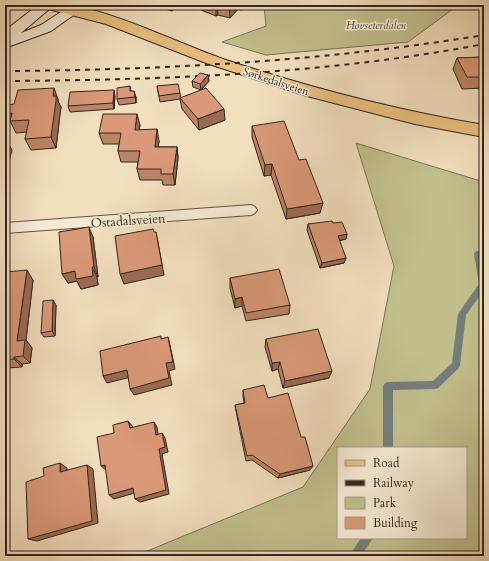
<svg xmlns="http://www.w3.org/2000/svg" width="489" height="561" viewBox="0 0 489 561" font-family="Cardo,serif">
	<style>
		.green { fill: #c1c08d; stroke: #7b7256; fill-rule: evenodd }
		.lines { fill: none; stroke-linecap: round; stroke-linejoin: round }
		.stream { fill: #757e7d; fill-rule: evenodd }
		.lane-casing { stroke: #645446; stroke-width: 2 }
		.secondary-casing { stroke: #35251e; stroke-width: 2 }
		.primary-casing { stroke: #35251e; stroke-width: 2 }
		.lane { fill: #f7ead5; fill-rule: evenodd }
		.secondary { fill: #f7ead5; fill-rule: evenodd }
		.primary { fill: #e9c07f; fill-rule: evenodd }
		.rail { stroke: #35251e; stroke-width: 2; stroke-dasharray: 5 5; stroke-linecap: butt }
		.wall { fill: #bb8467; stroke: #35251e }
		.shaded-wall { fill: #996b54; stroke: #35251e }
		.building { fill: #da9978; stroke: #35251e }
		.labels { text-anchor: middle; stroke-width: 3; stroke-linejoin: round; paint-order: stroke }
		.far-park-label { font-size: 11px; font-style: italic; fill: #584c3a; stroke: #f7ead5 }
		.far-street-label { font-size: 11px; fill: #35251e; stroke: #f7ead5 }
		.street-label { font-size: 13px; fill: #35251e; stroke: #f7ead5 }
	</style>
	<rect width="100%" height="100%" fill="#f2dfbe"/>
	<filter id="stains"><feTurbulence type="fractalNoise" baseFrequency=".005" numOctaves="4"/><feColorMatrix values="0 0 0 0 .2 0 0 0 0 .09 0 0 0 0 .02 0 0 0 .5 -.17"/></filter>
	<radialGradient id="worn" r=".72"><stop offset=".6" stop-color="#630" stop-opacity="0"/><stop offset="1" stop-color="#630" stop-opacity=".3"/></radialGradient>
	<path class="green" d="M 264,5 L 455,5 L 457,6 L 408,42 L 266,55 L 222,42 L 266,26 Z
		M 356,143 L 484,182 L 484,556 L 135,556 L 303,487 L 370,389 L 394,266 ZM 338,448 L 466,448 L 466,538 L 338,538 Z"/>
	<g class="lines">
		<path class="stream" d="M 484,248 L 484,255 L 482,256 L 484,267 L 484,290 L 466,315 L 460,365 L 459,368 L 438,388 L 435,389 L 393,390 L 393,448 L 383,448 L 383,386 L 385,383 L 388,382 L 433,381 L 452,363 L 458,314 L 479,284 L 474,254 L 475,252 Z
			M 361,538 L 373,538 L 361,556 L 349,556 Z"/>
		<g class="lane-casing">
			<path id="lane" d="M 251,205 L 255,207 L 257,210 L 255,213 L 251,215 L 5,233 L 5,223 Z"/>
		</g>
		<g class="secondary-casing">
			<path id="secondary" d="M 38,5 L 54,5 L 21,33 L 41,25 L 70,6 L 80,6 L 82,9 L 51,31 L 5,48 L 5,34 L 11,26 Z"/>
		</g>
		<g class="primary-casing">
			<path id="primary" d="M 42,5 C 52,5 63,4 72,5 C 125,16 175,42 226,60 C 311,88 396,110 484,125 L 484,137 L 415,124 L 307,96 L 206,63 L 106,24 L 44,8 Z"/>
		</g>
		<use href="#lane" class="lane"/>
		<use href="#secondary" class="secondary"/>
		<use href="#primary" class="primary"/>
		<path class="rail" d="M 5,71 C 166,70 325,61 484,35
			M 5,81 C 165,80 327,74 484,44"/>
	</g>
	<path class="wall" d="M 152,5 L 179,5 L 172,11 Z
		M 201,5 L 246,5 L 246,6 L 242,10 L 238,9 L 230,18 L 218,15 L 216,16 L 201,10 Z
		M 484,57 L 484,88 L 462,89 L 453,69 L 457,58 Z
		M 208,75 L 209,81 L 201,90 L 193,87 L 192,81 Z
		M 130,86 L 131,91 L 136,97 L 136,103 L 119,105 L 117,99 Z
		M 157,86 L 180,93 L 181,98 L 225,120 L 199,130 L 182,109 L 180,99 L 160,102 Z
		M 115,96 L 114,109 L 70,112 L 68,106 Z
		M 58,99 L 58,101 L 61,107 L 60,112 L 56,148 L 31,150 L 25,139 L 27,132 L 16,133 L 10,121 L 11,120 L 7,114 Z
		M 140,125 L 139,130 L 159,141 L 158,147 L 177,147 L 178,158 L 175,185 L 163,185 L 162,180 L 140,180 L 137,169 L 138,162 L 121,162 L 118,151 L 119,144 L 103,144 L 99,133 Z
		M 252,126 L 299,160 L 320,213 L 286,219 L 271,175 L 264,176 L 252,137 Z
		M 333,223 L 347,234 L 346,239 L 339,241 L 346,258 L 344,263 L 320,268 L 307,230 L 308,224 Z
		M 93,237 L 98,277 L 97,277 L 98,285 L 81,289 L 77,281 L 68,283 Z
		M 5,272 L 33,280 L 26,340 L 32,348 L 30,363 L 22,364 L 22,367 L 5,368 Z
		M 230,278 L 290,305 L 289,314 L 246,321 L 242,306 L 235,308 L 230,288 Z
		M 56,305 L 55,336 L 44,337 L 41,333 Z
		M 266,339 L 329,378 L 283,388 L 278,369 L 272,371 L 265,347 Z
		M 243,390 L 268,398 L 310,470 L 278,478 L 252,460 L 246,461 L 236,411 L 235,405 L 244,403 L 243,396 Z"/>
	<path class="shaded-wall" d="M 171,5 L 179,5 L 172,11 Z
		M 216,5 L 217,5 L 218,15 L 216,16 Z
		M 229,5 L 238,5 L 238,9 L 230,18 Z
		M 242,5 L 246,5 L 242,10 Z
		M 208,75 L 209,81 L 201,90 L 200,84 Z
		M 54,88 L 58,99 L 58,101 L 61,107 L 56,148 L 51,137 L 53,96 Z
		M 114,90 L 115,96 L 114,109 L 113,103 Z
		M 134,91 L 136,97 L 136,103 Z
		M 224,109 L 225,120 L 199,130 L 198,119 Z
		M 137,114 L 140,125 L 138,141 L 135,130 Z
		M 157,129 L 159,141 L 157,158 L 155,147 Z
		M 6,139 L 12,150 L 5,178 L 5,142 Z
		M 177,147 L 178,158 L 175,185 L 173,174 Z
		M 272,164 L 271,175 L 264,176 L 265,165 Z
		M 323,203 L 320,213 L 286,219 L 287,209 Z
		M 89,227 L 93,237 L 98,277 L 94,267 Z
		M 156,232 L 158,242 L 164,275 L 124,284 L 120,274 Z
		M 347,234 L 346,239 L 336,241 L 338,236 Z
		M 346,258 L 344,263 L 320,268 L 322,263 Z
		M 92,267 L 97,277 L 98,285 L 81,289 L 77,281 L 68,283 L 62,274 Z
		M 27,270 L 33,280 L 26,340 L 32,348 L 30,363 L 23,356 L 17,341 Z
		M 242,297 L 242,306 L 235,308 L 235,299 Z
		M 53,300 L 56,305 L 55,336 L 52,331 Z
		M 168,337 L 170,345 L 175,369 L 169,371 L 172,385 L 134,395 L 130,389 L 166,363 Z
		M 14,357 L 22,364 L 22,367 L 14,359 Z
		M 280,362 L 278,369 L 272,371 L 272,363 Z
		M 127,370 L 131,377 L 107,383 L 103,376 Z
		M 332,371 L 329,378 L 283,388 L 285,381 Z
		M 128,421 L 133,427 L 130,428 Z
		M 154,422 L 157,427 L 159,440 L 156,435 Z
		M 162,433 L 165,438 L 168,452 L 162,454 L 169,494 L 140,502 L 135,499 L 159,449 Z
		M 60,463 L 67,468 L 67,476 L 60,472 Z
		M 87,465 L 93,469 L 98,523 L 37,541 L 28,539 Z
		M 105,465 L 106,470 L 101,466 Z
		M 313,466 L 310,470 L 278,478 L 280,474 Z
		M 133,488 L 138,492 L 114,499 L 109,495 Z"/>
	<path class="building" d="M 484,57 L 484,77 L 467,77 L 457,58 Z
		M 200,73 L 208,75 L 200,84 L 192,81 Z
		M 178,84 L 180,93 L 159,96 L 157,86 Z
		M 130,86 L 130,91 L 134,91 L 135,97 L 117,99 L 117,88 Z
		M 54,88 L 53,96 L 56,96 L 56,101 L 51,137 L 25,139 L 29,120 L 10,121 L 12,113 L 7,114 L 9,105 L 14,104 L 18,90 Z
		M 206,88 L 224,109 L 198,119 L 180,98 Z
		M 114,90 L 113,103 L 68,106 L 70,92 Z
		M 103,114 L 137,114 L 135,130 L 157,129 L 155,147 L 177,147 L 173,174 L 161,174 L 161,169 L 137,169 L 140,151 L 118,151 L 121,133 L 99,133 Z
		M 284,121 L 299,160 L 306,159 L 323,203 L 287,209 L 272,164 L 265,165 L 252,126 Z
		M 332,221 L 333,223 L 342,222 L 347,234 L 338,236 L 346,258 L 322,263 L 308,224 Z
		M 89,227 L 94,267 L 92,267 L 93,276 L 76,279 L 75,271 L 62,274 L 59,232 Z
		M 153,229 L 154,232 L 156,232 L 162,265 L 120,274 L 115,236 Z
		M 279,269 L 290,305 L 246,313 L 242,297 L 235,299 L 230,278 Z
		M 27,270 L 17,341 L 25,340 L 23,356 L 14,357 L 14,359 L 5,360 L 5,272 Z
		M 53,300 L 52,331 L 41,333 L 43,301 Z
		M 318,329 L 332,371 L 285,381 L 280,362 L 272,363 L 266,339 Z
		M 161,336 L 161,339 L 168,337 L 173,362 L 166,363 L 169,378 L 130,389 L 127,370 L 103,376 L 100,351 Z
		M 264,385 L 268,398 L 288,393 L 301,437 L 305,437 L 313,466 L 280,474 L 252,455 L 247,456 L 235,405 L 245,403 L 243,390 Z
		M 128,421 L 130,428 L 154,422 L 156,435 L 162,433 L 165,447 L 159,449 L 166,490 L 135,499 L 133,488 L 109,495 L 105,465 L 101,466 L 97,437 L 114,433 L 113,425 Z
		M 60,463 L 60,472 L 87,465 L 92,521 L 28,539 L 26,482 L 44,476 L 43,468 Z"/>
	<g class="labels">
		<g class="far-park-label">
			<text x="376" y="29">Hovseterdalen</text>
		</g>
		<g class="far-street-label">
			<text transform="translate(276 81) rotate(18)" y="4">Sørkedalsveien</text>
		</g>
		<g class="street-label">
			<text transform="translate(128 220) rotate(-4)" y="5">Ostadalsveien</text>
		</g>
	</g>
	<rect width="489" height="561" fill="none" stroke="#f2dfbe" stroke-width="20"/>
	<rect x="6" y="6" width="477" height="549" fill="none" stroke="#35251e" stroke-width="2"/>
	<rect x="10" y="10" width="469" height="541" fill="none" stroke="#35251e"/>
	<rect x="337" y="447" width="130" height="92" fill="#f7ead5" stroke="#a99b8c"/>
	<rect x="345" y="460" width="20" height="6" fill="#e9c07f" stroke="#a99b8c"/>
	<text x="373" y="467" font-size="12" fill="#35251e">Road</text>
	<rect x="345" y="480" width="20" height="6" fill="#35251e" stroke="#a99b8c"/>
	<text x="373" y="487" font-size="12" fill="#35251e">Railway</text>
	<rect x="345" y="497" width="20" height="12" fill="#c1c08d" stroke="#a99b8c"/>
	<text x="373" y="507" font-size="12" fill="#35251e">Park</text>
	<rect x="345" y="517" width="20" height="12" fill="#da9978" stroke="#a99b8c"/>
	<text x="373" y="527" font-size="12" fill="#35251e">Building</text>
	<rect width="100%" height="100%" filter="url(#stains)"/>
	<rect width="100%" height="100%" fill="url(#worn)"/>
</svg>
